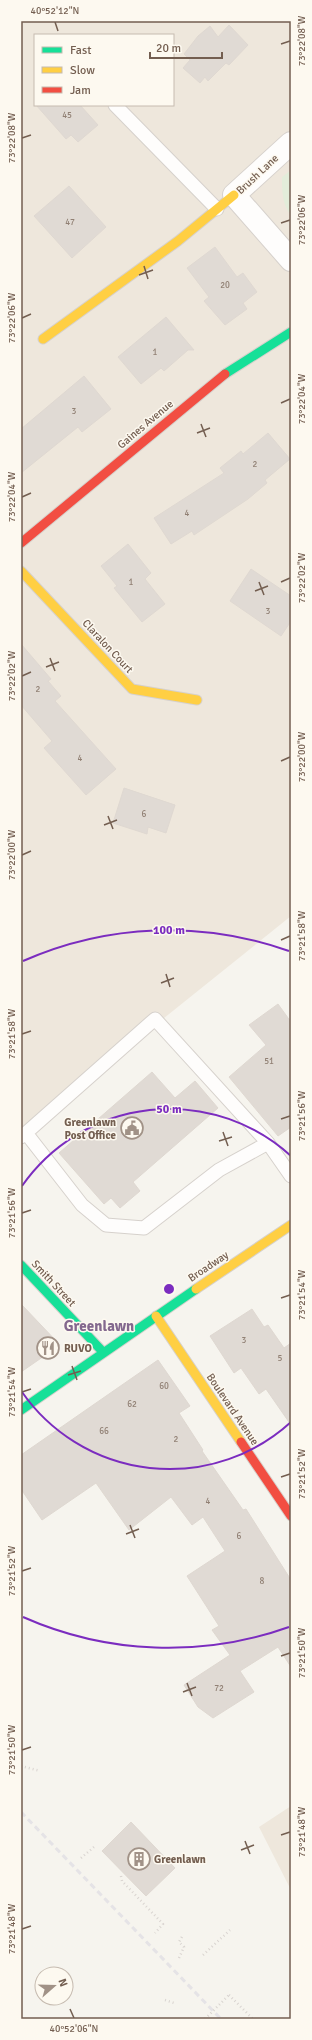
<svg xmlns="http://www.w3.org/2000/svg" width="312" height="2040" viewBox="0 0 312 2040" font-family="Signika,sans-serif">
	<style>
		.residential { fill: #eee7dc; fill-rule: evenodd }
		.green { fill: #e3edda }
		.building { fill: #e0dad4; stroke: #dfd8d1 }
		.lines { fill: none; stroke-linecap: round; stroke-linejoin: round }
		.lane-casing { stroke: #d6d1cc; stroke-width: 15 }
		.street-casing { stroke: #d6d1cc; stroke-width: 24 }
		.fast-casing { stroke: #d6d1cc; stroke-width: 11 }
		.slow-casing { stroke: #d6d1cc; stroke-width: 11 }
		.jam-casing { stroke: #d6d1cc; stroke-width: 11 }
		.path { stroke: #d9d4d0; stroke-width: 2.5; stroke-dasharray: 1 3; stroke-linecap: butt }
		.lane { stroke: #fefdfc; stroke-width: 13 }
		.street { stroke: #fefdfc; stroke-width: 22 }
		.fast { stroke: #16e098; stroke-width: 9 }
		.slow { stroke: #ffcf43; stroke-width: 9 }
		.jam { stroke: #f24e42; stroke-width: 9 }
		.rail { stroke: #e5e3e6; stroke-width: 3; stroke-dasharray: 6 4; stroke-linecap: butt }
		.path-bridge { stroke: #d9d4d0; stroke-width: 2.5; stroke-dasharray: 1 3; stroke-linecap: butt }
		.ticks { fill: none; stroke: #735e50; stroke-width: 1.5 }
		.ring { fill: none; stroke: #7b2cbf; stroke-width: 2 }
		.labels { text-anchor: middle; stroke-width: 3; stroke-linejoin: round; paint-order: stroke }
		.number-label { font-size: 9px; fill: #918074 }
		.street-label { font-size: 11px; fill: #735e50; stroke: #fdf9f0 }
		.poi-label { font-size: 11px; font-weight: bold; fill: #735e50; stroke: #fdf9f0; text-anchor: start }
		.district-label { font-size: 15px; font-weight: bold; fill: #83688e; stroke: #fdf9f0 }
		.centre { fill: #7b2cbf; stroke: #fdf9f0; stroke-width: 2 }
		.ring-label { font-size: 12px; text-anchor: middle; font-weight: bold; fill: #7b2cbf; stroke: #fdf9f0; stroke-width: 3; stroke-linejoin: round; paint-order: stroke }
		.neatline { fill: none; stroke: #735e50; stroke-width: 1.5 }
		.ticks-label { font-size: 10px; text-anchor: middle; fill: #735e50 }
	</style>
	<rect width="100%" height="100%" fill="#f6f4ee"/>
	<path class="residential" d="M 21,21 L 291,21 L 291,916 L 21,1133 ZM 35,35 L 173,35 L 173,105 L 35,105 Z
		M 291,1806 L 291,1890 L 259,1827 Z"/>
	<path class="green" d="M 291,170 L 291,215 C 282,205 282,191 282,177 Z"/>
	<path class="building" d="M 229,25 L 248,45 L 229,65 L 226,63 L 208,81 L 205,77 L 200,83 L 183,68 L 190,60 L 184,54 L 198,36 L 210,26 L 218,37 Z
		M 36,105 L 80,105 L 98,125 L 78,142 L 71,135 L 66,139 Z
		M 69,186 L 106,227 L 72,258 L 34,216 Z
		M 215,247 L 237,277 L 243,273 L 257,292 L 243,303 L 247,309 L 225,325 L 204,301 L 209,297 L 187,268 Z
		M 166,317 L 194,350 L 188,350 L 164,371 L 161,368 L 141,384 L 118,357 Z
		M 84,376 L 111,409 L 82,432 L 78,427 L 21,473 L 21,429 Z
		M 268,433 L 290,459 L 265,480 L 267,483 L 248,499 L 194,535 L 192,531 L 171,544 L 154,518 L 224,473 L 220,468 L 241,451 L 243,454 Z
		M 128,544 L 151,573 L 145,579 L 165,604 L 142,622 L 114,588 L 117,586 L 101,566 Z
		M 251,569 L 291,596 L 291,621 L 281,636 L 230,601 Z
		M 21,644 L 51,679 L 48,681 L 61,696 L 55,701 L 116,769 L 86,795 L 44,748 L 52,741 L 21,705 Z
		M 124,788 L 175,805 L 166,833 L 148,827 L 147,834 L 113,823 Z
		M 278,1004 L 291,1022 L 291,1127 L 278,1136 L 229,1077 L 266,1045 L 249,1025 Z
		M 152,1072 L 175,1098 L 195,1081 L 218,1108 L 133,1182 L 140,1191 L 120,1208 L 111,1198 L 104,1204 L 59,1153 Z
		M 21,1304 L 60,1345 L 21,1372 Z
		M 252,1309 L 264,1327 L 268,1325 L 284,1348 L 291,1343 L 291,1425 L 266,1389 L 259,1394 L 241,1368 L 234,1373 L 210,1336 Z
		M 158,1360 L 190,1406 L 179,1413 L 203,1450 L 202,1451 L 243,1510 L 246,1509 L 291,1580 L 291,1667 L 278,1647 L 240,1671 L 254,1692 L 213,1718 L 198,1707 L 184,1685 L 230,1655 L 212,1630 L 219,1626 L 187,1576 L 225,1551 L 203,1517 L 192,1525 L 171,1497 L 129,1530 L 96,1483 L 42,1520 L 21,1489 L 21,1455 Z
		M 131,1822 L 175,1868 L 146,1896 L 102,1851 Z"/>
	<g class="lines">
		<g class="lane-casing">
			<path id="lane" d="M 115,105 L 217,209
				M 26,1133 L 155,1019 L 268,1143 L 291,1176
				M 21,1137 L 26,1133 L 82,1205 L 106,1225 L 144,1228 L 219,1170 L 268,1143"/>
		</g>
		<g class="street-casing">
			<path id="street" d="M 291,143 L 234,195 L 291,260"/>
		</g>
		<g class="fast-casing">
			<path id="fast" d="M 225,374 L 291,332
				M 21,1265 L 103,1352
				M 21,1410 L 196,1289"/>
		</g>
		<g class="slow-casing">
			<path id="slow" d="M 43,339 L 178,241 L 234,195
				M 21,571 L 132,689 L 197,700
				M 196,1289 L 291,1225
				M 156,1316 L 241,1442"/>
		</g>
		<g class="jam-casing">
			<path id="jam" d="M 21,543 L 225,374
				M 241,1442 L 291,1516"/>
		</g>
		<path class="path" d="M 21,1766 L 40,1771
			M 81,1858 L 94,1847
			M 121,1876 L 122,1881 L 163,1924 L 155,1933
			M 203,1955 L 230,1930
			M 179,1958 L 184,1947 L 179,1942 L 183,1935
			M 229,1995 L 253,2019
			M 165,2000 L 174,2003"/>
		<use href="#lane" class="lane"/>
		<use href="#street" class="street"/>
		<use href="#fast" class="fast"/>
		<use href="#slow" class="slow"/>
		<use href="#jam" class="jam"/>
		<path class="rail" d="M 21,1812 L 221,2019"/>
		<path class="path-bridge" d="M 205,2019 L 229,1995"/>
	</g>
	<path class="ticks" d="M 55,22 L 58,31M 281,44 L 290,41M 22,138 L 31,135M 281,223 L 290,220M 144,266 L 148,279M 139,275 L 153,270M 22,318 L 31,314M 281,403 L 290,399M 201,424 L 206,437M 197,433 L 210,428M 22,497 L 31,493M 259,582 L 264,595M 281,582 L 290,578M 255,591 L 268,586M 50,658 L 55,671M 46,667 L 59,662M 22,676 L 31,672M 281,761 L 290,757M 108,816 L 113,829M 104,825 L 117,820M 22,855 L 31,851M 281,940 L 290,936M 166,974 L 170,987M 161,983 L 174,978M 22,1034 L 31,1031M 281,1119 L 290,1116M 223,1132 L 228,1146M 219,1141 L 232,1137M 22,1213 L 31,1210M 281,1298 L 290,1295M 72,1366 L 77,1380M 68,1375 L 81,1371M 22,1392 L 31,1389M 281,1477 L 290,1474M 130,1525 L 135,1538M 126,1534 L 139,1529M 22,1571 L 31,1568M 281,1656 L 290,1653M 187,1683 L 192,1696M 183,1692 L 196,1687M 22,1750 L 31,1747M 281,1835 L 290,1832M 245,1841 L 250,1854M 241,1850 L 254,1845M 22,1929 L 31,1926M 70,2009 L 74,2018"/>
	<g class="ring">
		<path d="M291 1422A180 180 0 0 1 22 1392M22 1186A180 180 0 0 1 291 1156"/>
		<path d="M289 1627A359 359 0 0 1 23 1617M23 961A359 359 0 0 1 289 951"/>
	</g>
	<defs>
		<g id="civic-ring" transform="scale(1.15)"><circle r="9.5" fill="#fdf9f0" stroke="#a19287" stroke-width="1.5"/><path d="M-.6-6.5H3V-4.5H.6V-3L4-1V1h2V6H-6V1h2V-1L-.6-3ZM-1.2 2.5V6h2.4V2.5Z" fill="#a19287"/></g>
		<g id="restaurant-ring" transform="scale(1.15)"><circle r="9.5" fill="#fdf9f0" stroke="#a19287" stroke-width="1.5"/><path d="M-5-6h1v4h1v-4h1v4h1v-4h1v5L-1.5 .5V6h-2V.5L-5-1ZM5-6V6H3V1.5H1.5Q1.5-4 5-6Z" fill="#a19287"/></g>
		<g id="building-ring" transform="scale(1.15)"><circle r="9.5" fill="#fdf9f0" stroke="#a19287" stroke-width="1.5"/><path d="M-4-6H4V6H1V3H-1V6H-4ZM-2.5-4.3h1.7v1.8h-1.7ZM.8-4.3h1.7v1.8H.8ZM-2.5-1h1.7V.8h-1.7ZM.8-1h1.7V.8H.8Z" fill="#a19287"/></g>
	</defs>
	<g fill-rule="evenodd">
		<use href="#civic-ring" x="132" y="1128"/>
		<use href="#restaurant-ring" x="48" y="1348"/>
		<use href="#building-ring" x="139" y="1859"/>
	</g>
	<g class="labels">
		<g class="number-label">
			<text x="67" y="118">45</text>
			<text x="70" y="225">47</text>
			<text x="225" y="288">20</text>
			<text x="155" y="355">1</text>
			<text x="74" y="414">3</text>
			<text x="255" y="467">2</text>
			<text x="187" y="516">4</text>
			<text x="131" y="585">1</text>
			<text x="268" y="614">3</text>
			<text x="38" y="692">2</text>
			<text x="80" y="761">4</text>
			<text x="144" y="817">6</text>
			<text x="269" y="1064">51</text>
			<text x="244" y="1343">3</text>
			<text x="280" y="1361">5</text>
			<text x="164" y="1389">60</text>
			<text x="132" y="1407">62</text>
			<text x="104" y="1434">66</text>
			<text x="176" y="1442">2</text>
			<text x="208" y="1504">4</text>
			<text x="239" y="1539">6</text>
			<text x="262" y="1584">8</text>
			<text x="219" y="1691">72</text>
		</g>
		<g class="street-label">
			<text transform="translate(257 174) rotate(-43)" y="4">Brush Lane</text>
			<text transform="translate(145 424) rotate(-40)" y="4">Gaines Avenue</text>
			<text transform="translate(108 646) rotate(47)" y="4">Claralon Court</text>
			<text transform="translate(208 1266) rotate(-34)" y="4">Broadway</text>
			<text transform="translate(54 1283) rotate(47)" y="4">Smith Street</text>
			<text transform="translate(233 1409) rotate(56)" y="4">Boulevard Avenue</text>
		</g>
		<g class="poi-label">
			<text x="116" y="1126" text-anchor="end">Greenlawn<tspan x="116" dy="13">Post Office</tspan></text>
			<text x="64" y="1352">RUVO</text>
			<text x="154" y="1863">Greenlawn</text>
		</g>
		<g class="district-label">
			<text x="99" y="1331">Greenlawn</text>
		</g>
	</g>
	<circle cx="169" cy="1289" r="6" class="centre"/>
	<g class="ring-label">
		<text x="169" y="934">100 m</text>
		<text x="169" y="1113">50 m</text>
	</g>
	<rect width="312" height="2040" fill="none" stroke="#fdf9f0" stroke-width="44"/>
	<rect x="34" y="34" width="140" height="72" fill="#fdf9f0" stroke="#c6bbb0"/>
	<rect x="42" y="47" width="20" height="6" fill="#16e098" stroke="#c6bbb0"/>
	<text x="70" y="54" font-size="12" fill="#735e50">Fast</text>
	<rect x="42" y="67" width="20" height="6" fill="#ffcf43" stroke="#c6bbb0"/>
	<text x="70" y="74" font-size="12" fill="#735e50">Slow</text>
	<rect x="42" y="87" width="20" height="6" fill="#f24e42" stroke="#c6bbb0"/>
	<text x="70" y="94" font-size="12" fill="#735e50">Jam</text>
	<g transform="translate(54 1986) rotate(70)"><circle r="19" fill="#fdf9f0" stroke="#c6bbb0"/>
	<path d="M0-3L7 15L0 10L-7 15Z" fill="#a19287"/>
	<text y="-6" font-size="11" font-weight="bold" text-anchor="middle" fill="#735e50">N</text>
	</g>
	<path d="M150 52v6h72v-6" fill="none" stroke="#735e50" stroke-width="2"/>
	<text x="156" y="52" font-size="12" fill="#735e50" stroke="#fdf9f0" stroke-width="3" paint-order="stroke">20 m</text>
	<rect x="22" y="22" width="268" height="1996" class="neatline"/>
	<g class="ticks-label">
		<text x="55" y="14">40°52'12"N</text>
		<text transform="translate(301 41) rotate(-90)" y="4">73°22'08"W</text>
		<text transform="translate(11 138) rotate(-90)" y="4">73°22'08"W</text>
		<text transform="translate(301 220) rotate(-90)" y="4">73°22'06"W</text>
		<text transform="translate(11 318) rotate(-90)" y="4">73°22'06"W</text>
		<text transform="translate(301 399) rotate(-90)" y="4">73°22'04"W</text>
		<text transform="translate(11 497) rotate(-90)" y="4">73°22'04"W</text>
		<text transform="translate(301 578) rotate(-90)" y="4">73°22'02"W</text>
		<text transform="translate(11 676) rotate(-90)" y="4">73°22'02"W</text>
		<text transform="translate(301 757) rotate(-90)" y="4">73°22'00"W</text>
		<text transform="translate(11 855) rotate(-90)" y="4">73°22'00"W</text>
		<text transform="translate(301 936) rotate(-90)" y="4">73°21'58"W</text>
		<text transform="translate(11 1034) rotate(-90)" y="4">73°21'58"W</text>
		<text transform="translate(301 1116) rotate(-90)" y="4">73°21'56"W</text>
		<text transform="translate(11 1213) rotate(-90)" y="4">73°21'56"W</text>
		<text transform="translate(301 1295) rotate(-90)" y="4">73°21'54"W</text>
		<text transform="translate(11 1392) rotate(-90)" y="4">73°21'54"W</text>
		<text transform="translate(301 1474) rotate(-90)" y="4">73°21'52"W</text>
		<text transform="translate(11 1571) rotate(-90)" y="4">73°21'52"W</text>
		<text transform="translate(301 1653) rotate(-90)" y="4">73°21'50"W</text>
		<text transform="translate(11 1750) rotate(-90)" y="4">73°21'50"W</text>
		<text transform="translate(301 1832) rotate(-90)" y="4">73°21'48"W</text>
		<text transform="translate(11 1929) rotate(-90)" y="4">73°21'48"W</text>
		<text x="74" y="2032">40°52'06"N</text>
	</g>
</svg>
